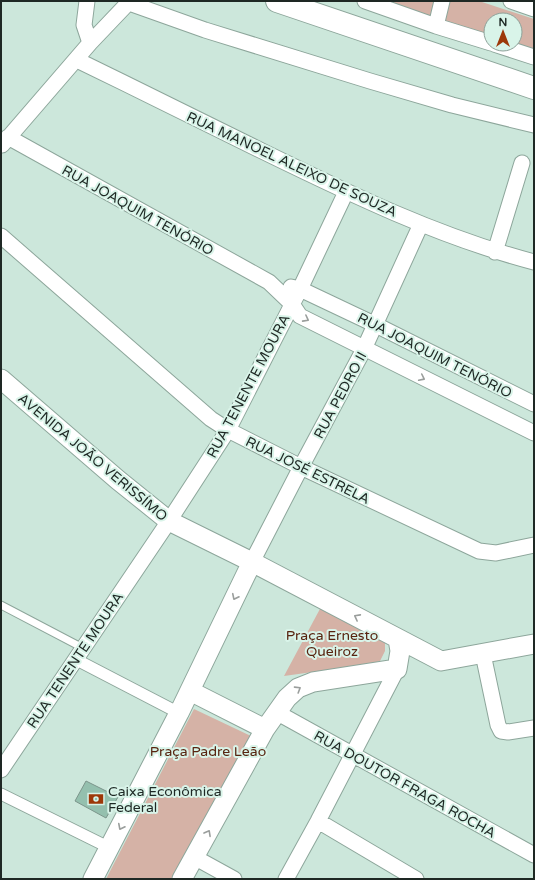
<svg xmlns="http://www.w3.org/2000/svg" width="535" height="880" viewBox="0 0 535 880" font-family="'Varela Round',sans-serif">
	<style>
		.green { fill: #d5b2a6 }
		.building { fill: #94c0ae; stroke: #7c958b }
		.lines { fill: none; stroke-linecap: round; stroke-linejoin: round }
		.service-casing { stroke: #8da69b; stroke-width: 9 }
		.pedestrian-casing { stroke: #8da69b; stroke-width: 13 }
		.minor-casing { stroke: #8da69b; stroke-width: 17 }
		.tertiary-casing { stroke: #8da69b; stroke-width: 21 }
		.trunk-casing { stroke: #8da69b; stroke-width: 24 }
		.service { stroke: #fff; stroke-width: 7 }
		.pedestrian { stroke: #fff; stroke-width: 11 }
		.minor { stroke: #fff; stroke-width: 15 }
		.tertiary { stroke: #fff; stroke-width: 19 }
		.trunk { stroke: #fff; stroke-width: 22 }
		.oneway { stroke: #9a9e9c }
		.labels { text-anchor: middle; stroke-width: 4; stroke-linejoin: round; paint-order: stroke }
		.street-label { font-size: 14px; fill: #1e2824; stroke: #d9f4e9 }
		.park-label { font-size: 14px; fill: #582410; stroke: #d9f4e9 }
		.poi-label { font-size: 14px; fill: #1e2824; stroke: #d9f4e9; text-anchor: start }
	</style>
	<rect width="100%" height="100%" fill="#cce7db"/>
	<path class="green" d="M 375,1 L 479,1 L 534,19 L 534,51 L 515,44 L 515,20 L 491,20 L 491,37 Z
		M 321,607 L 377,635 L 385,643 L 385,651 L 380,661 L 370,664 L 284,676 Z
		M 194,709 L 253,737 L 171,879 L 106,879 Z"/>
	<path class="building" d="M 86,781 L 118,797 L 106,818 L 75,801 Z"/>
	<g class="lines">
		<g class="service-casing">
			<path id="service" d="M 1,605 L 83,648"/>
		</g>
		<g class="pedestrian-casing">
			<path id="pedestrian" d="M 75,659 L 179,713
				M 1,794 L 110,848"/>
		</g>
		<g class="minor-casing">
			<path id="minor" d="M 87,1 L 84,25 L 90,43
				M 365,1 L 436,26 L 491,43
				M 511,1 L 534,9
				M 129,3 L 205,30 L 370,81 L 452,105 L 534,125
				M 436,26 L 442,1
				M 494,44 L 534,57
				M 77,60 C 139,90 201,121 262,151 C 350,194 439,237 534,262
				M 8,137 L 269,282 L 292,304 L 300,316 L 534,433
				M 2,145 L 90,43 L 130,1
				M 1,236 L 211,419 L 228,430 L 301,467 L 479,551 L 496,553 L 534,545
				M 495,252 L 522,163
				M 291,287 L 300,289 L 376,325 L 534,404
				M 252,562 L 301,467 L 364,349 L 421,224
				M 483,654 L 498,725 L 501,731 L 508,732 L 534,728
				M 276,712 L 534,855
				M 1,770 L 169,521 L 228,430 L 300,289 L 346,192
				M 318,821 L 416,879
				M 194,857 L 234,879
				M 286,879 L 318,821 L 397,669"/>
		</g>
		<g class="tertiary-casing">
			<path id="tertiary" d="M 1,379 L 118,480 L 169,521 L 252,562 L 441,661 L 534,644
				M 190,691 L 265,729
				M 93,879 L 179,713 L 252,562
				M 182,879 L 265,729 L 287,698 L 298,688 L 313,682 L 397,669 L 400,651 L 398,639"/>
		</g>
		<g class="trunk-casing">
			<path id="trunk" d="M 277,1 L 534,88"/>
		</g>
		<use href="#service" class="service"/>
		<use href="#pedestrian" class="pedestrian"/>
		<use href="#minor" class="minor"/>
		<use href="#tertiary" class="tertiary"/>
		<use href="#trunk" class="trunk"/>
	</g>
	<defs><path id="oneway-chevron" d="M-2-3.5L2.5 0L-2 3.5" fill="none" stroke-width="1.6" stroke-linecap="round" stroke-linejoin="round"/></defs>
	<g class="oneway">
		<use href="#oneway-chevron" transform="translate(306 319) rotate(28)"/>
		<use href="#oneway-chevron" transform="translate(422 378) rotate(26)"/>
		<use href="#oneway-chevron" transform="translate(235 597) rotate(116)"/>
		<use href="#oneway-chevron" transform="translate(357 617) rotate(-152)"/>
		<use href="#oneway-chevron" transform="translate(298 689) rotate(-32)"/>
		<use href="#oneway-chevron" transform="translate(121 827) rotate(117)"/>
		<use href="#oneway-chevron" transform="translate(208 833) rotate(-61)"/>
	</g>
	<defs>
		<g id="bank-bare" transform="scale(1.2)"><path d="M-6-4H6V4H-6ZM0-2.3a2.3 2.3 0 1 0 0 4.6a2.3 2.3 0 1 0 0-4.6Z" fill="#9d3809" stroke="#d9f4e9" stroke-width="2.5" paint-order="stroke"/></g>
	</defs>
	<g fill-rule="evenodd">
		<use href="#bank-bare" x="96" y="799"/>
	</g>
	<g class="labels">
		<g class="street-label">
			<text transform="translate(292 164) rotate(25)" y="5">RUA MANOEL ALEIXO DE SOUZA</text>
			<text transform="translate(138 210) rotate(29)" y="5">RUA JOAQUIM TENÓRIO</text>
			<text transform="translate(435 355) rotate(27)" y="5">RUA JOAQUIM TENÓRIO</text>
			<text transform="translate(248 386) rotate(-62)" y="5">RUA TENENTE MOURA</text>
			<text transform="translate(340 395) rotate(-62)" y="5">RUA PEDRO II</text>
			<text transform="translate(93 457) rotate(40)" y="5">AVENIDA JOÃO VERISSÍMO</text>
			<text transform="translate(308 470) rotate(26)" y="5">RUA JOSÉ ESTRELA</text>
			<text transform="translate(75 660) rotate(-56)" y="5">RUA TENENTE MOURA</text>
			<text transform="translate(405 784) rotate(29)" y="5">RUA DOUTOR FRAGA ROCHA</text>
		</g>
		<g class="park-label">
			<text x="332" y="640">Praça Ernesto<tspan x="332" dy="16">Queiroz</tspan></text>
			<text x="208" y="756">Praça Padre Leão</text>
		</g>
		<g class="poi-label">
			<text x="108" y="796">Caixa Econômica<tspan x="108" dy="16">Federal</tspan></text>
		</g>
	</g>
	<rect width="535" height="880" fill="none" stroke="#1e2824" stroke-width="4"/>
	<g transform="translate(503 32)"><circle r="19" fill="#d9f4e9" stroke="#8ea29a"/>
	<path d="M0-3L7 15L0 10L-7 15Z" fill="#9d3809"/>
	<text y="-6" font-size="11" font-weight="bold" text-anchor="middle" fill="#1e2824">N</text>
	</g>
</svg>
